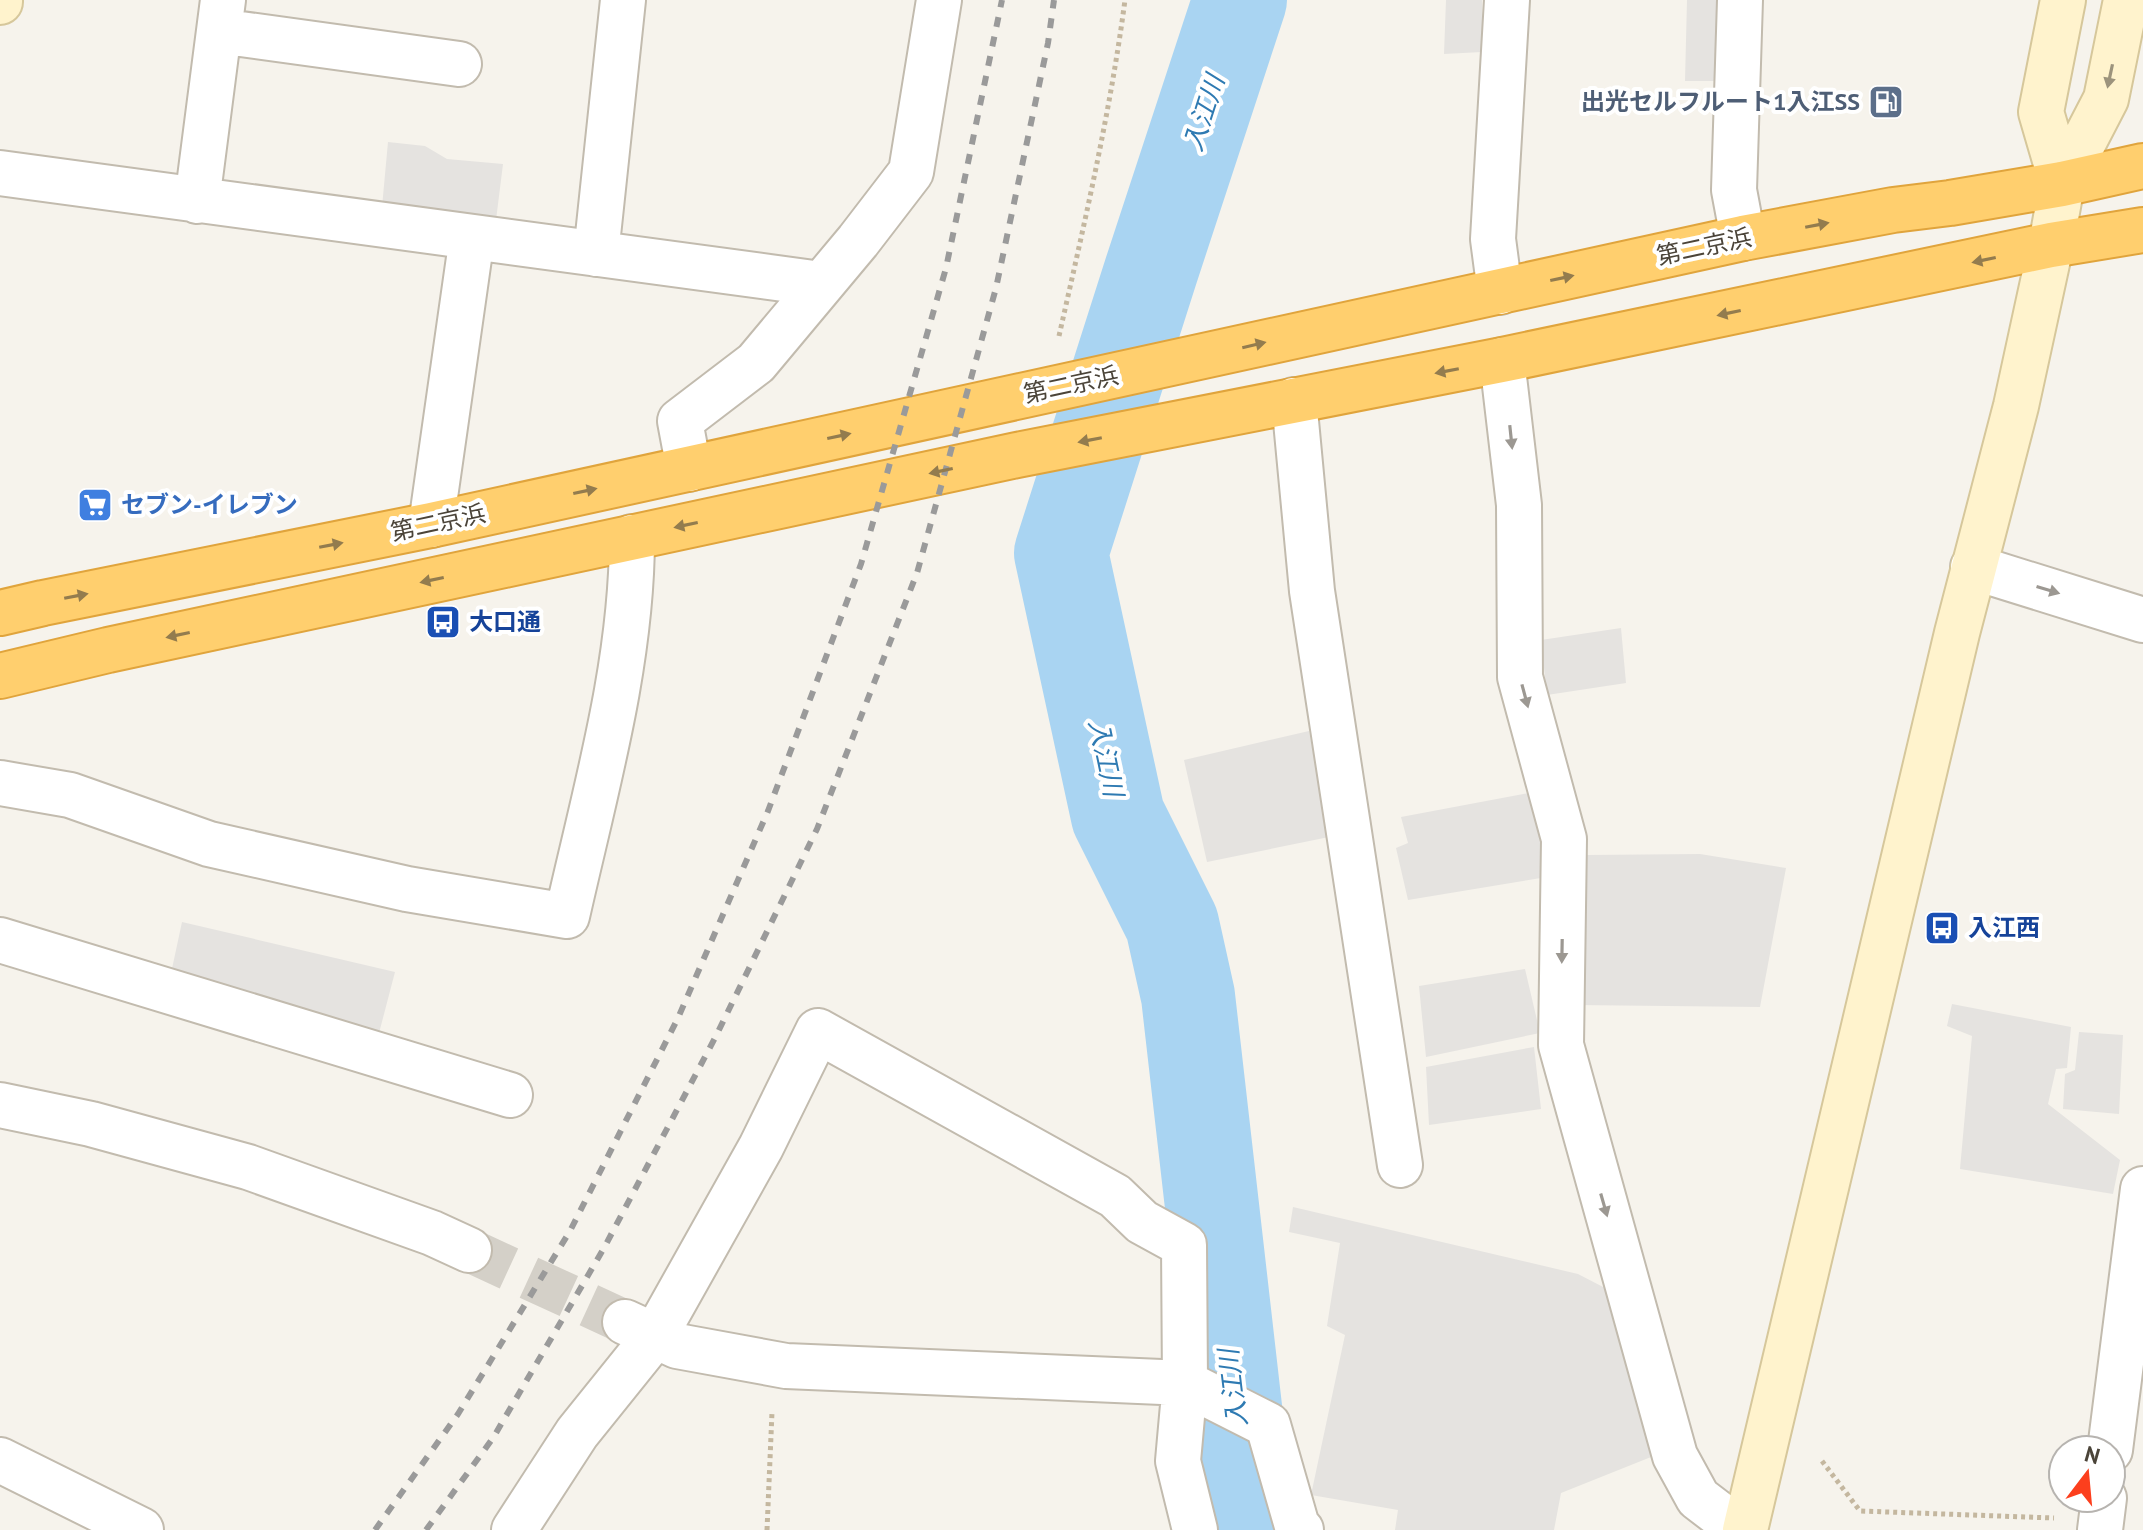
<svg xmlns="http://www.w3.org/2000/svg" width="2143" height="1530" viewBox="0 0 2143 1530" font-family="'PT Sans','Noto Sans JP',sans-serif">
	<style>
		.parking { fill: #e5e3e0 }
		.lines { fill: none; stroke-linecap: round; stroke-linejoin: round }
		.river { stroke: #a9d4f2; stroke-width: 94 }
		.street-tunnel { stroke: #d4d0c8; stroke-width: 44; stroke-dasharray: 44 22; stroke-linecap: butt }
		.street-casing { stroke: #c2bbae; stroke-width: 48 }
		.secondary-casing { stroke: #d6c79b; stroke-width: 48 }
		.highway-casing { stroke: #e0a43c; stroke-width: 48 }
		.path { stroke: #c4b79f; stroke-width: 5; stroke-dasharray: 4 4; stroke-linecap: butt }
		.street { stroke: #fff; stroke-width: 44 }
		.secondary { stroke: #fff3cd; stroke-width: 44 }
		.highway { stroke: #ffcf6e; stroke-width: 44 }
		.rail { stroke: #9a9a9a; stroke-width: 6; stroke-dasharray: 10 10; stroke-linecap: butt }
		.oneway { fill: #9c937c }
		.oneway2 { fill: #937c4e }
		.oneway3 { fill: #9c9892 }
		.labels { text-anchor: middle; stroke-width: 8; stroke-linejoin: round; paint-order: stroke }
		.service-label { font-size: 24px; font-weight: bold; fill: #4e5e75; stroke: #fff; text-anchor: end }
		.street-label { font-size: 24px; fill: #4b4439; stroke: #fff }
		.shop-label { font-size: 24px; font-weight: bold; fill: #366cbe; stroke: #fff; text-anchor: start }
		.transit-label { font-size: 24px; font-weight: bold; fill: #164399; stroke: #fff; text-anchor: start }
		.water-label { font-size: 26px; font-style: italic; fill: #2e7ab2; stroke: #fff }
	</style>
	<rect width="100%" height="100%" fill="#f6f3ec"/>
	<path class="parking" d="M 1446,0 L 1482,0 L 1482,52 L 1444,54 Z
		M 1687,0 L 1721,0 L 1720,81 L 1685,81 Z
		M 388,142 L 425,146 L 447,159 L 503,164 L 496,220 L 382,207 Z
		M 1621,628 L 1626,683 L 1547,695 L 1541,640 Z
		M 1309,731 L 1329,837 L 1207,862 L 1184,760 Z
		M 1534,792 L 1547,877 L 1408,900 L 1396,848 L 1408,843 L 1401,817 Z
		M 1700,854 L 1786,868 L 1760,1007 L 1575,1005 L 1587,855 Z
		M 182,922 L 395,972 L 378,1037 L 170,978 Z
		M 1525,969 L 1540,1033 L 1426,1057 L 1419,986 Z
		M 1952,1004 L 2071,1027 L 2067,1068 L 2056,1069 L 2048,1104 L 2120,1160 L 2113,1194 L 1960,1169 L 1972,1036 L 1947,1026 Z
		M 2079,1032 L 2123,1035 L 2119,1114 L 2063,1109 L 2065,1074 L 2075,1070 Z
		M 1534,1047 L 1541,1109 L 1429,1125 L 1426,1067 Z
		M 1293,1207 L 1578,1274 L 1607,1289 L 1656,1455 L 1561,1493 L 1554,1530 L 1395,1530 L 1398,1510 L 1311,1495 L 1345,1335 L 1327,1326 L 1340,1243 L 1289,1232 Z"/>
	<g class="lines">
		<path class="river" d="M 1240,0 L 1151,271 L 1061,553 L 1118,816 L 1172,924 L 1188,996 L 1249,1530"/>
		<path class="street-tunnel" d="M 469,1250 L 625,1322"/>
		<g class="street-casing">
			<path id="street" d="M 1740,0 L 1734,190 L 1743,238
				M 219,31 L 459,64
				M 0,173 L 821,284
				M 197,201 L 223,0
				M 596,254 L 623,0
				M 1500,292 L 1493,239 L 1507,0
				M 1502,360 L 1519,505 L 1520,677 L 1564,839 L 1561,1045 L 1675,1456 L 1698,1498 L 1740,1530
				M 1294,400 L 1312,591 L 1400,1165
				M 689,469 L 680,421 L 756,363 L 858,241 L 911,172 L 939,0
				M 431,525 L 472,237
				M 1973,567 L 2143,620
				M 0,783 L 70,795 L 209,844 L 407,889 L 567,916 C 595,791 632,665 632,537
				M 0,940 L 510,1095
				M 0,1105 L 91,1124 L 248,1167 L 432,1233 L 469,1250
				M 625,1322 L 677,1346 L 786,1366 L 1185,1383 L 1268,1425 L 1297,1526 L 1301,1530
				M 2110,1450 L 2143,1189
				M 0,1460 L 141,1530
				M 514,1530 L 577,1433 L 655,1336 L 761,1147 L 818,1031 L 1115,1196 L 1142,1222 L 1184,1245 L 1185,1383 L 1178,1461 L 1195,1530
				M 2100,1530 L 2104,1498"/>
		</g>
		<g class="secondary-casing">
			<path id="secondary" d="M 0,2 L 0,0
				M 2062,184 L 2041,112 L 2063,0
				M 1745,1530 L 1957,633 L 2016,406 L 2051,245 L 2062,184 L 2106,99 L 2126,0"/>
		</g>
		<g class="highway-casing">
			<path id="highway" d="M 0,613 L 43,603 L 431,525 L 1743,238 L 1893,210 L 1950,203 L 2062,184 L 2143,166
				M 0,676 L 108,650 L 1017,455 L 1502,360 L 2051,245 L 2143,230"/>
		</g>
		<path class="path" d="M 1059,336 C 1084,225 1110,114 1125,0
			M 1822,1461 L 1860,1511 L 2054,1518
			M 767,1530 L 772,1412"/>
		<use href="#street" class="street"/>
		<use href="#secondary" class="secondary"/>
		<use href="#highway" class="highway"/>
		<path class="rail" d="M 375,1530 L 458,1414 L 570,1231 L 678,1018 L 768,811 L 861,564 L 946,268 L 1002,0
			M 426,1530 L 493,1438 L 604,1248 L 716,1036 L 817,829 L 917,573 L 996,288 L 1048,43 L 1054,0"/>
	</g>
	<defs><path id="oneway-solid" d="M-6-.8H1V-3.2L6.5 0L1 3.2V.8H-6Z" transform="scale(2)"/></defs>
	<use class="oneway" href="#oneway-solid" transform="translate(2110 76) rotate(102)"/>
	<g class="oneway2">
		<use href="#oneway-solid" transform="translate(1817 225) rotate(-11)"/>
		<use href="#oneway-solid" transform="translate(1984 260) rotate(168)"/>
		<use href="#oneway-solid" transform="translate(1562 278) rotate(-12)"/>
		<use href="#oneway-solid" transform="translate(1729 313) rotate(168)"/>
		<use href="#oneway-solid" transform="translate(1254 345) rotate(-13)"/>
		<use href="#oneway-solid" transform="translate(1447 371) rotate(169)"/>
		<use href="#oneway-solid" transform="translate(839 436) rotate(-12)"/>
		<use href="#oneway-solid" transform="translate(1090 440) rotate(169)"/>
		<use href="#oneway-solid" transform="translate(941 471) rotate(168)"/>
		<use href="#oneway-solid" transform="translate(585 491) rotate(-12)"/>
		<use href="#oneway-solid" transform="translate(686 525) rotate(168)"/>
		<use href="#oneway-solid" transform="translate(331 545) rotate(-11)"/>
		<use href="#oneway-solid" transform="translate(432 580) rotate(168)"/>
		<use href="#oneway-solid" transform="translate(76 596) rotate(-11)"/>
		<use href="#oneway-solid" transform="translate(178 635) rotate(168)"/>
	</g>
	<g class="oneway3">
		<use href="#oneway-solid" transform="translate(1511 437) rotate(84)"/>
		<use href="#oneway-solid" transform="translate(2048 590) rotate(17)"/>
		<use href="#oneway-solid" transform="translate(1525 696) rotate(75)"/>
		<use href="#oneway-solid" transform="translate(1562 951) rotate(91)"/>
		<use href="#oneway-solid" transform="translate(1604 1205) rotate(74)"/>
	</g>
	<defs>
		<g id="fuel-square" transform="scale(1.8)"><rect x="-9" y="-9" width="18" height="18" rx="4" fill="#5c6f8a" stroke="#fff"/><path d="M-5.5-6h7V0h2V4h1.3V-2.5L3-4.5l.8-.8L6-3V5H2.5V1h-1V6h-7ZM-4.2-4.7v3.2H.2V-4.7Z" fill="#fff"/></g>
		<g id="supermarket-square" transform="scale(1.8)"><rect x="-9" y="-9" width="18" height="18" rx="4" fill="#3f7fe0" stroke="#fff"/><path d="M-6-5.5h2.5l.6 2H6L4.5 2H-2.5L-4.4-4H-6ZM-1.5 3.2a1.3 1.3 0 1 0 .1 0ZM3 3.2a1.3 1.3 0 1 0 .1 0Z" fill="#fff"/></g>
		<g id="bus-square" transform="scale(1.8)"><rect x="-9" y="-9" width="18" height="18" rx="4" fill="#1a4fb4" stroke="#fff"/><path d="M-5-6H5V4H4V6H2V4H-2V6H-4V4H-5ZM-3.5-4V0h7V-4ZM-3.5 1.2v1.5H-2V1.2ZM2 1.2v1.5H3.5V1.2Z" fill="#fff"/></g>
	</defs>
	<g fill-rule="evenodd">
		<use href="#fuel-square" x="1886" y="102"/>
		<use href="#supermarket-square" x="95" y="505"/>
		<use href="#bus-square" x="443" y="622"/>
		<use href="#bus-square" x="1942" y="928"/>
	</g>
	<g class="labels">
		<g class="service-label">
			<text x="1860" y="110">出光セルフルート1入江SS</text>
		</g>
		<g class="street-label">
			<text transform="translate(1704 247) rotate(-12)" y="8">第二京浜</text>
			<text transform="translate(1071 385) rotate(-12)" y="8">第二京浜</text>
			<text transform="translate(438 523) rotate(-12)" y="8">第二京浜</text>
		</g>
		<g class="shop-label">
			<text x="121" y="513">セブン-イレブン</text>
		</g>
		<g class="transit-label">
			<text x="469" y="630">大口通</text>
			<text x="1968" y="936">入江西</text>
		</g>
		<g class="water-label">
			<text transform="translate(1204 113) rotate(-72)" y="9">入江川</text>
			<text transform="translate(1106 758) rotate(78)" y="9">入江川</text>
			<text transform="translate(1233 1388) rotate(-97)" y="9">入江川</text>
		</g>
	</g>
	<g transform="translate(2087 1474) rotate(16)"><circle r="38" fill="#ffffff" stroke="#b7b4b0" stroke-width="2"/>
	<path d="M0-6L14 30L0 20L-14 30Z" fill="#fc3f1d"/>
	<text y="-12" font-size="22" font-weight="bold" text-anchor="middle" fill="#4b4439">N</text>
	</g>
</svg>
